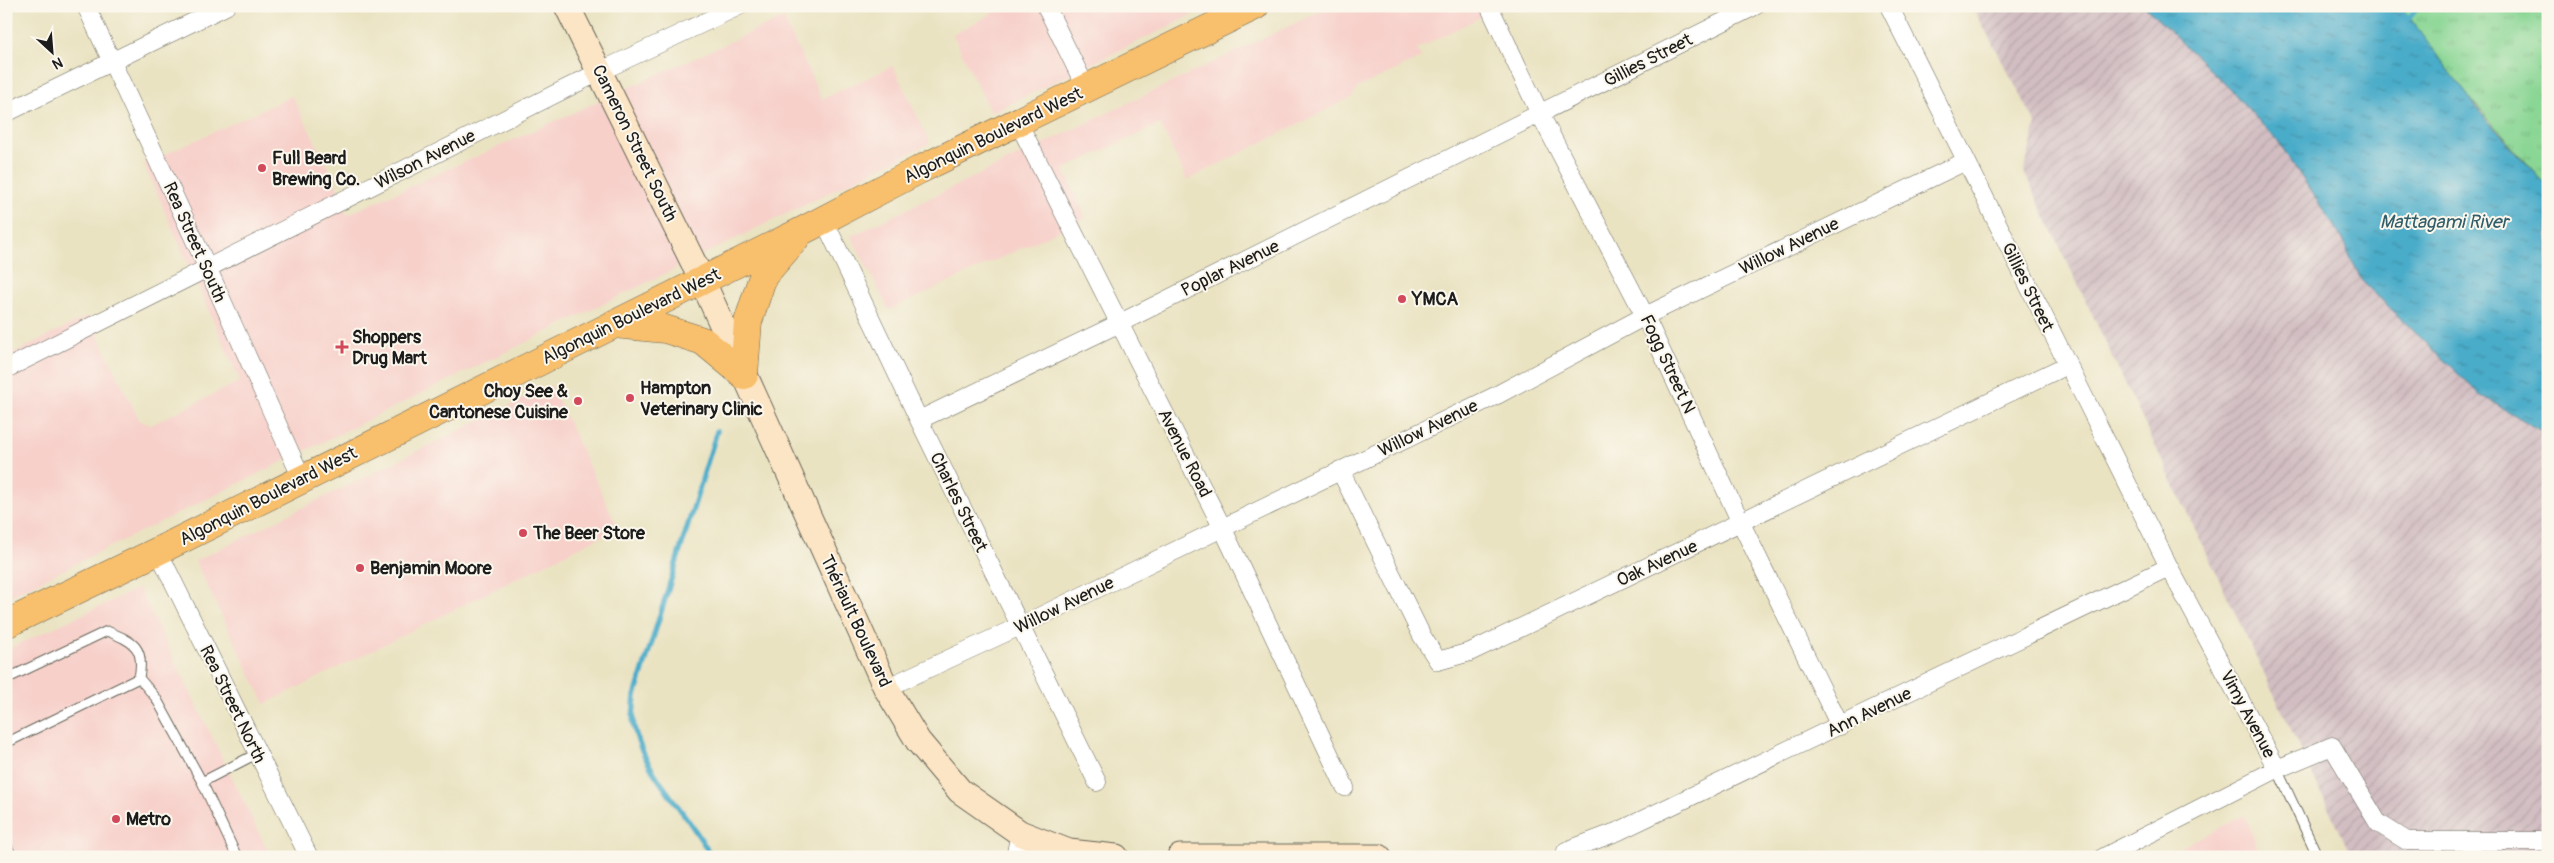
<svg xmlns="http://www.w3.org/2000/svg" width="2554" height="863" viewBox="0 0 2554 863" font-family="Pangolin,sans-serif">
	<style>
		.built { fill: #f7d0ca }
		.industrial { fill: url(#industrial-furrows) }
		.park { fill: url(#park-tufts); stroke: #537958 }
		.water { fill: url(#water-ripples); stroke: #336472 }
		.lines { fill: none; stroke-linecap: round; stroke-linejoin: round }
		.stream { stroke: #4aacc9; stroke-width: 5.5 }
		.lane-casing { stroke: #646256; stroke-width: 11 }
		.street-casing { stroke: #646256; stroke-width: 19 }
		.secondary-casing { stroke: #646256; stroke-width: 27 }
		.primary-casing { stroke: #646256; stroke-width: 29 }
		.lane { stroke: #fff; stroke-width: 9 }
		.street { stroke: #fff; stroke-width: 18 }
		.secondary { stroke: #fce5c4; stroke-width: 25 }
		.primary { stroke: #f8bf6c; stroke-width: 28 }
		.poi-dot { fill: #d1495b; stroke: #fbf7ec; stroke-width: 2 }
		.labels { text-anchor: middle; stroke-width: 4; stroke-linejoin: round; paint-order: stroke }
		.street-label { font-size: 18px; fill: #1c1c1c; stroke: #fbf7ec }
		.poi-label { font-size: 18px; font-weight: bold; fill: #1c1c1c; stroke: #fbf7ec; text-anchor: start }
		.water-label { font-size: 19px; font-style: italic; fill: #315d6a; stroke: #fbf7ec }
	</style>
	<defs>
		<pattern id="industrial-furrows" width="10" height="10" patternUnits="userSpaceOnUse" patternTransform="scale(1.25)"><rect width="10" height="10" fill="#d2bec2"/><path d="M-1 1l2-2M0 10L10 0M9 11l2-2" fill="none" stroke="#b4a3a6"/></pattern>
		<pattern id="park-tufts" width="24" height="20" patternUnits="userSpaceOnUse" patternTransform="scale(1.25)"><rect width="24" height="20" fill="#8ad694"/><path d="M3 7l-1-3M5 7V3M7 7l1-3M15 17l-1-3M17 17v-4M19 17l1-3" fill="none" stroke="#76b77f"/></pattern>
		<pattern id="water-ripples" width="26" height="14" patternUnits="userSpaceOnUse" patternTransform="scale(1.25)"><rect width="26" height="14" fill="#4aacc9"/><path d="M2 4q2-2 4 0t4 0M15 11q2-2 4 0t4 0" fill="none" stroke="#3d8ba2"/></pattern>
	</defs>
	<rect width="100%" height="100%" fill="#fbf7ec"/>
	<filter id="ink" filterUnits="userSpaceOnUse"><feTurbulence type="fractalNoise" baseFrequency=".02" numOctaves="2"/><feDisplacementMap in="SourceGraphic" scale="10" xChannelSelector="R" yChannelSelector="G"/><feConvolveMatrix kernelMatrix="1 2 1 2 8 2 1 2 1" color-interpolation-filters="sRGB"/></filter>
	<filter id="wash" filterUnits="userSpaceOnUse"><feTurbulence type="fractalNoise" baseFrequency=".0096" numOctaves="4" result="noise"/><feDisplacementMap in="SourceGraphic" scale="20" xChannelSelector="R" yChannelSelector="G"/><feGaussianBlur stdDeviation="1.12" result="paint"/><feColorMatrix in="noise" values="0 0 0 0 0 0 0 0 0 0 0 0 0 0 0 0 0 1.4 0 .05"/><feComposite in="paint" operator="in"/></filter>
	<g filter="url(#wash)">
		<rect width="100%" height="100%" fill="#eae3c2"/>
		<path class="built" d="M 1005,6 L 1210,6 L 991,113 L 953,35 Z
			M 1331,6 L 1502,6 L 1417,49 L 1421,58 L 1357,88 L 1352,97 L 1187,180 L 1160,124 L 1064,169 L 1086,218 L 889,310 L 851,236 Z
			M 783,18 L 822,99 L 893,66 L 930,143 L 6,598 L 6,357 L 88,316 L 140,421 L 151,425 L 240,381 L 144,164 L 292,96 L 334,179 L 347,215 Z
			M 551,385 L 618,528 L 265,704 L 195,561 Z
			M 139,588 L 271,857 L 6,857 L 6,650 Z
			M 2245,815 L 2261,857 L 2161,857 Z"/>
		<path class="industrial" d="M 1972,6 L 2144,6 L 2231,90 L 2280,144 L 2339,234 L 2362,281 L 2478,393 L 2548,435 L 2548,857 L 2352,857 L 2024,172 L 2036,124 Z"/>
		<path class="park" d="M 2389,6 L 2548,6 L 2548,187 Z"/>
		<path class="water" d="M 2144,6 L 2401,6 L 2480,112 L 2548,187 L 2548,435 L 2478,393 L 2362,281 L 2339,234 L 2280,144 L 2231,90 Z"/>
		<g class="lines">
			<path class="stream" d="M 2404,24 L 2419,6
				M 711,857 C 689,812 645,776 634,727 C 632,718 634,706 635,696 L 717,431"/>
		</g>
	</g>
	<g filter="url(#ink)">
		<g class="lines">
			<g class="lane-casing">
				<path id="lane" d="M 6,679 L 107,631 C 134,642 145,647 139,678 L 156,698 L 202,782 L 258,753
					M 6,743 L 139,678
					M 2277,769 L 2318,857
					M 202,782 L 237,857
					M 6,844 L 12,857"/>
			</g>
			<g class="street-casing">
				<path id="street" d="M 86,6 L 208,269 L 302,479
					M 1046,6 L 1087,90
					M 1489,6 L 1540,114 L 1645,316 L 1741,523 L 1840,726
					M 1889,6 L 2169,567 L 2277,769
					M 6,113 L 226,6
					M 1018,122 L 1223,529 L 1345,787
					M 824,220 L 919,420 L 1097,782
					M 6,369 L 601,71 L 739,6
					M 919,420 L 1120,323 L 1755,6
					M 1340,470 L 1422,636 L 1438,661 L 1470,652 L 2067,365
					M 158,551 L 309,857
					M 886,688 L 1020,626 L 1497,395 L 1645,316 L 1966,161
					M 1566,851 L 1619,831 L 2169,567
					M 1015,857 L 1020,833
					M 2104,857 L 2277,769 L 2332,746 L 2378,823 L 2407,841 L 2548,841"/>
			</g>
			<g class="secondary-casing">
				<path id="secondary" d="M 567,6 L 702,280 L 886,688 L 918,741 L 960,791 L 1020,833 L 1069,852 L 1116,857
					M 1180,857 L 1379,857"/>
			</g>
			<g class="primary-casing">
				<path id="primary" d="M 614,324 L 665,329 L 703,341 L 744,375
					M 744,375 L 748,322 L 763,276 L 795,239
					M 6,624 L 158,551 L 802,231 L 919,170 L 1255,6"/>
			</g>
			<use href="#lane" class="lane"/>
			<use href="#street" class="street"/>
			<use href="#secondary" class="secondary"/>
			<use href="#primary" class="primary"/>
		</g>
	</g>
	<g class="poi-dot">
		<circle cx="262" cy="168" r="5"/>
		<circle cx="1402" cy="299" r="5"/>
		<path d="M339.5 339.5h5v5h5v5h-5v5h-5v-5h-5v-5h5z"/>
		<circle cx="630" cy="398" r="5"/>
		<circle cx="578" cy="401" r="5"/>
		<circle cx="523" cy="533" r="5"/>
		<circle cx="360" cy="568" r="5"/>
		<circle cx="116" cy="819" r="5"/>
	</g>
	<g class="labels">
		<g class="street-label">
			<text transform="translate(1648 60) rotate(-27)" y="6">Gillies Street</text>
			<text transform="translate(993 135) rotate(-26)" y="6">Algonquin Boulevard West</text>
			<text transform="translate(635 143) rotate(64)" y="6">Cameron Street South</text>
			<text transform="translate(425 159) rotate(-27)" y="6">Wilson Avenue</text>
			<text transform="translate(195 242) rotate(66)" y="6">Rea Street South</text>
			<text transform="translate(1789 246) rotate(-26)" y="6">Willow Avenue</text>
			<text transform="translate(1230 268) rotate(-26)" y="6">Poplar Avenue</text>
			<text transform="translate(2028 287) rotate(64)" y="6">Gillies Street</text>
			<text transform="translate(631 316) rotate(-26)" y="6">Algonquin Boulevard West</text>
			<text transform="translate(1668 364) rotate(65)" y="6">Fogg Street N</text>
			<text transform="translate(1428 428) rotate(-26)" y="6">Willow Avenue</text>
			<text transform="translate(1185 453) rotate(63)" y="6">Avenue Road</text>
			<text transform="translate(268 496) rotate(-27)" y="6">Algonquin Boulevard West</text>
			<text transform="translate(959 502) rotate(64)" y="6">Charles Street</text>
			<text transform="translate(1657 563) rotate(-25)" y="6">Oak Avenue</text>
			<text transform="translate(1064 605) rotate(-26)" y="6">Willow Avenue</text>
			<text transform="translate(856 621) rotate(65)" y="6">Thériault Boulevard</text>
			<text transform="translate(233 704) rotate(64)" y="6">Rea Street North</text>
			<text transform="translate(1869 712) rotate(-26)" y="6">Ann Avenue</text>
			<text transform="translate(2248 714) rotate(62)" y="6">Vimy Avenue</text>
		</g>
		<g class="poi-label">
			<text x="272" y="164">Full Beard<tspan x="272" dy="21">Brewing Co.</tspan></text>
			<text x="1412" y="305">YMCA</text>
			<text x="352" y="343">Shoppers<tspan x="352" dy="21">Drug Mart</tspan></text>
			<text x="640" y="394">Hampton<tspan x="640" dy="21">Veterinary Clinic</tspan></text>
			<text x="568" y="397" text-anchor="end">Choy See &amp;<tspan x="568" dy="21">Cantonese Cuisine</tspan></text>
			<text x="533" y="539">The Beer Store</text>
			<text x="370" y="574">Benjamin Moore</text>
			<text x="126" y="825">Metro</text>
		</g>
		<g class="water-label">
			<text x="2444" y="228">Mattagami River</text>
		</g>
	</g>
	<rect width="2554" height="863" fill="none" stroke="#fbf7ec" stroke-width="25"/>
	<g transform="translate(52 52) rotate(154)" stroke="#fbf7ec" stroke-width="4" paint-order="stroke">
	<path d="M0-4L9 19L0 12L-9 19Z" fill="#1c1c1c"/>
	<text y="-8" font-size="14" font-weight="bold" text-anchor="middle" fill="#1c1c1c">N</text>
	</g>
</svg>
